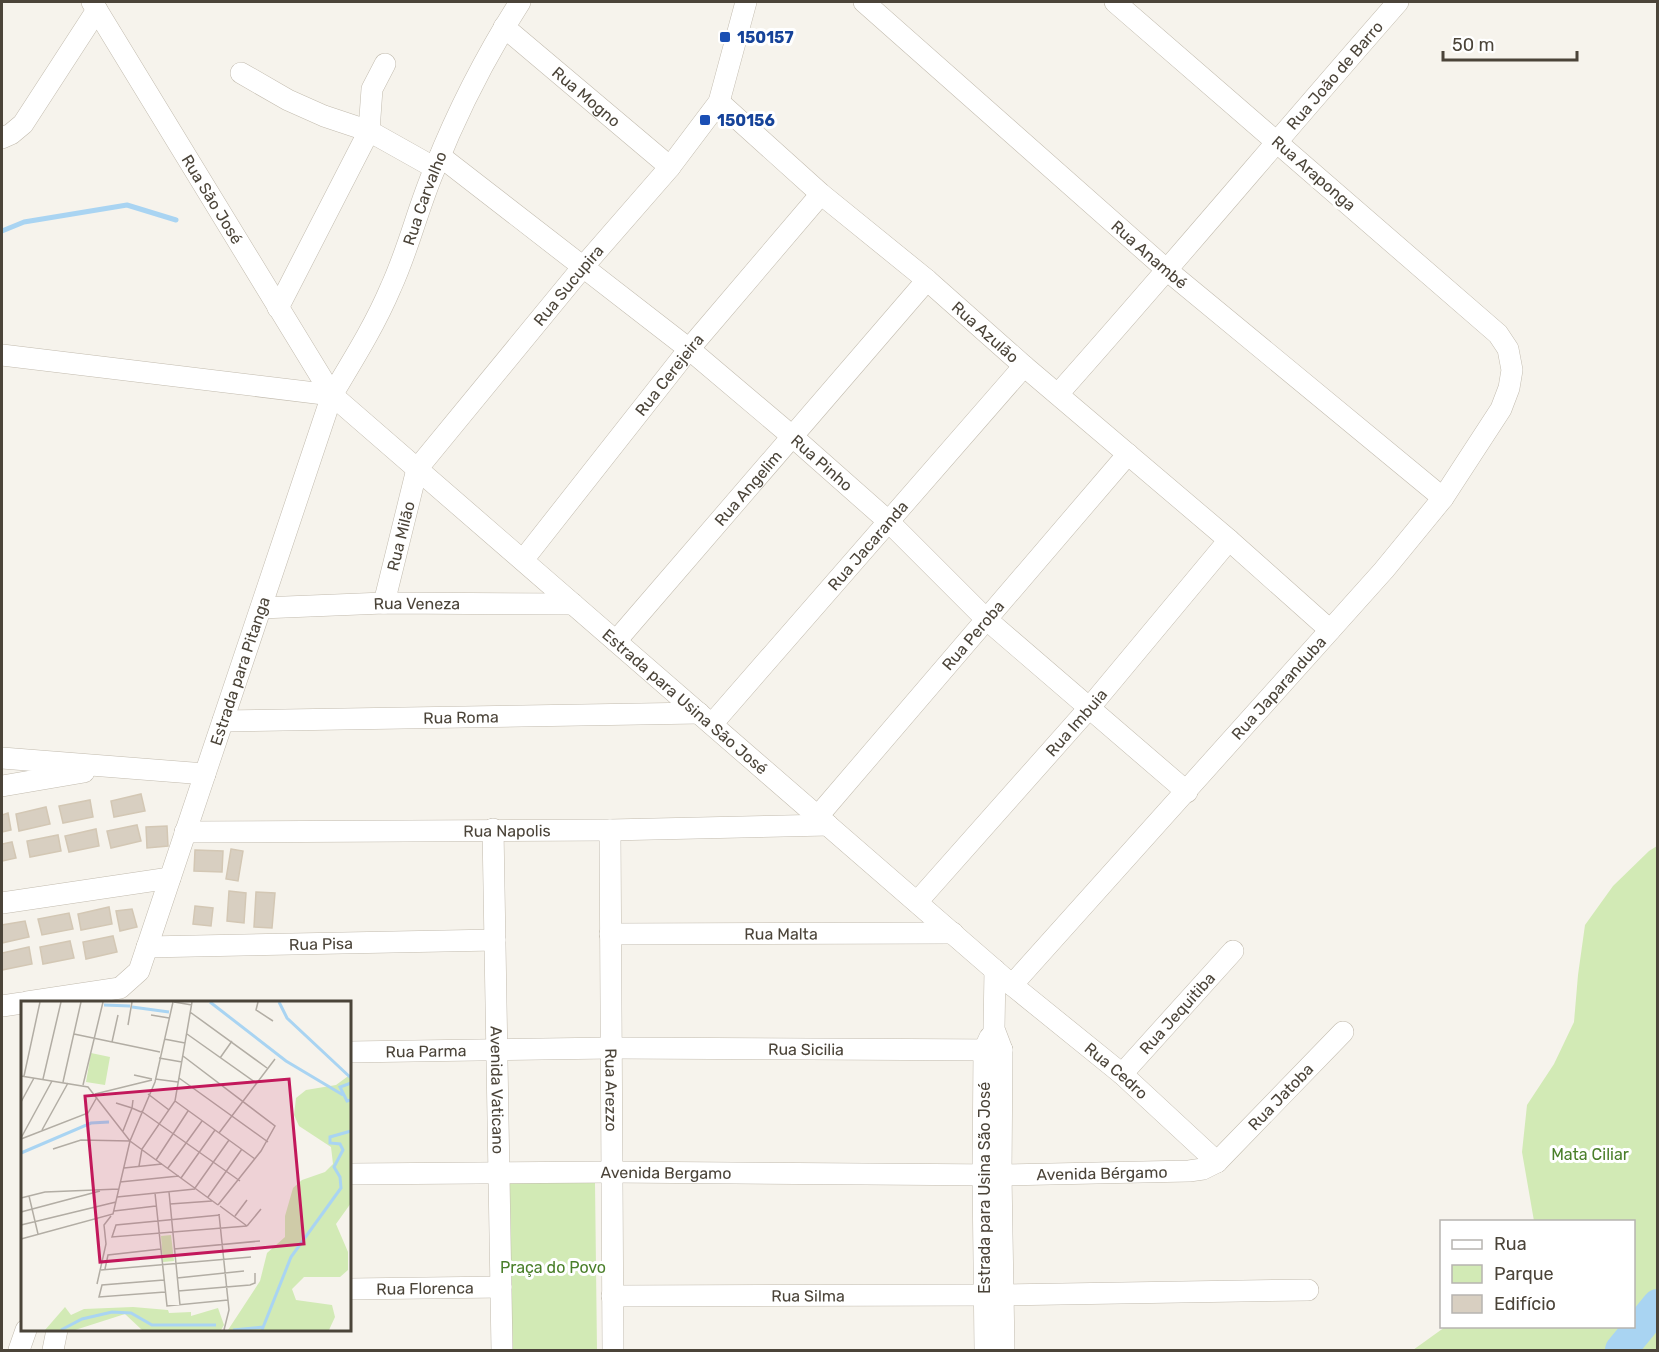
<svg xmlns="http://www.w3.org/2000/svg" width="1659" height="1352" viewBox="0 0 1659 1352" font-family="Rubik,sans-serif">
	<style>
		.green { fill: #d2eab5 }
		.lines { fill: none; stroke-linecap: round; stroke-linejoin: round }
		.stream { stroke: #a9d4f2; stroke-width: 5 }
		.river { stroke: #a9d4f2; stroke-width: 32 }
		.building { fill: #d8cfc1; stroke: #d3c7b4; stroke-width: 1.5 }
		.street-casing { stroke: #c2bbae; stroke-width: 22 }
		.street { stroke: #fff; stroke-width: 21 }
		.transit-dot { fill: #1a4fb4; stroke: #fff; stroke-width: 2 }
		.labels { text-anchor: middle; stroke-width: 6; stroke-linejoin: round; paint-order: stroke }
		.transit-label { font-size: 16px; font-weight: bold; fill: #164399; stroke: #fff; text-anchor: start }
		.street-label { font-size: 16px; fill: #4b4439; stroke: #fff }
		.park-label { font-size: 16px; fill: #4a7f2a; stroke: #fff }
		.inset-river { fill: none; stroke: #a9d4f2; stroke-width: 3 }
		.inset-road { fill: none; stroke: #b2ada4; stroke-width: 1.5 }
		.view { fill: #c2185b; fill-opacity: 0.15; stroke: #c2185b; stroke-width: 3 }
		.inset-edge { fill: none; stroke: #4b4439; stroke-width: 3 }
	</style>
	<rect width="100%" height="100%" fill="#f6f3ec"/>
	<path class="green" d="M 1657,846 L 1657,1350 L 1413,1350 L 1445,1327 L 1634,1326 L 1634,1222 L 1534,1221 L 1522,1152 L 1527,1105 L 1554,1064 L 1574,1022 L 1578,975 L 1585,925 L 1613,886 L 1649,851 Z
		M 510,1183 L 595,1183 L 597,1350 L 511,1350 Z"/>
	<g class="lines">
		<path class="stream" d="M 2,231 L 24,222 L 127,205 L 176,220"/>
		<path class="river" d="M 1621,1350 L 1658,1305"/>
	</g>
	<path class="building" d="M 141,794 L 145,811 L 114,817 L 111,801 Z
		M 90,800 L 93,817 L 63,823 L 59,806 Z
		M 46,807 L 50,824 L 19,831 L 16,814 Z
		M 8,813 L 11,830 L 2,832 L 2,815 Z
		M 137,825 L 141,841 L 111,848 L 107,831 Z
		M 167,826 L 168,846 L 147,848 L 146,827 Z
		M 96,829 L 99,846 L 69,852 L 65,836 Z
		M 58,835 L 61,851 L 30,857 L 27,841 Z
		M 12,842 L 16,858 L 2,861 L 2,844 Z
		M 231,849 L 243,851 L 238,881 L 226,879 Z
		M 195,850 L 223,851 L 222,872 L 194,871 Z
		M 229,891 L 246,893 L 244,923 L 227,921 Z
		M 256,892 L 275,893 L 272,928 L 254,927 Z
		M 195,906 L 213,908 L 211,926 L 193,924 Z
		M 109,907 L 112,924 L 81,930 L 78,914 Z
		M 132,909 L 137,927 L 120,931 L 116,911 Z
		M 69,913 L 73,929 L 42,935 L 38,919 Z
		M 25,921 L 29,937 L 2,943 L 2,925 Z
		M 113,936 L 117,952 L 86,959 L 83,942 Z
		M 70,941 L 74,958 L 43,964 L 40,947 Z
		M 29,947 L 32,964 L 2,970 L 2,953 Z"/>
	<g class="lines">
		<g class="street-casing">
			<g id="street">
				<path id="s1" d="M 92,2 L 332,395 L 1012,985 L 1384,570 L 1443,498 L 1501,409 L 1509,388 L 1512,370 L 1508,349 L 1498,334 L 1115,2"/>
				<path id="s2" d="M 864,2 L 1168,271 L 1443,498"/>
				<path id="s3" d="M 504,27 L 670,167"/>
				<path d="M 241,73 L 288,100 L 324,116 L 369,131 L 372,89 L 385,64"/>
				<path id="s4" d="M 719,102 L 821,194 L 927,280 L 1024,366 L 1229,540 L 1330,630"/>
				<path d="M 2,138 L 11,134 L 23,124 L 97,10"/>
				<path id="s5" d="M 440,156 L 689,349 L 793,437 L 888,521 L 986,619 L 1187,792"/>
				<path d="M 278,308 L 369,131 L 435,168"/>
				<path d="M 2,355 L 332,395"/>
				<path id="s6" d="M 1058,394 C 1173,265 1284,132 1398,2"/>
				<path id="s7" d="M 523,560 L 689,349 L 821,194"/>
				<path id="s8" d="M 384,603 L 417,469 L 582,268 L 670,167 L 719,102 L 746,2"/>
				<path id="s9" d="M 261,608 L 384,603 L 573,604"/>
				<path id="s10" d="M 616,641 L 927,280"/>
				<path id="s11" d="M 223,721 L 699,713"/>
				<path id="s12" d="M 712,724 L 1024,366"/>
				<path d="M 2,758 L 205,774"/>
				<path d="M 2,786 L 84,772"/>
				<path id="s13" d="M 818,816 L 1128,454"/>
				<path id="s14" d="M 493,829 L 502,1350"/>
				<path id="s15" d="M 610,830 L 613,1350"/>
				<path id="s16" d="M 185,832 L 610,830 L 828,825"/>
				<path id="s17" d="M 917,902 L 1090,707 L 1229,540"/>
				<path d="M 2,903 L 170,878"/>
				<path id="s18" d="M 610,934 L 953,933"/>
				<path id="s19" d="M 147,947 L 495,940"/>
				<path d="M 995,970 L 994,1029 L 1002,1050 L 1001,1175 L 1004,1350"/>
				<path id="s20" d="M 1012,985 L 1122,1074 L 1217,1162"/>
				<path id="s21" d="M 27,1002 L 120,988 L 139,971 L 332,395 C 353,360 375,325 391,287 C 409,248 418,207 435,168 C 458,110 487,54 520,2"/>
				<path d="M 2,1006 L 22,1003"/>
				<path id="s22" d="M 350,1052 L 611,1048 L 1002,1050"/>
				<path id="s23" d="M 1122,1074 L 1233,951"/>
				<path id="s24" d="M 350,1174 L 612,1172 L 1001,1175 L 1189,1171 L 1203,1169 L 1217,1162 L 1343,1032"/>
				<path id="s25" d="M 350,1289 L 501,1287"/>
				<path id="s26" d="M 612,1296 L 1003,1295 L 1308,1290"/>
				<path d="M 19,1350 L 26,1330"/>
				<path d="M 53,1350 L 57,1330"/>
				<path d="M 985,1350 L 983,1174 L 984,1050 L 990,1037"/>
			</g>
		</g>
		<use href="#street" class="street"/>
	</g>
	<g class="transit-dot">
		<rect x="719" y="31" width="12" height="12" rx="3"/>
		<rect x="699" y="114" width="12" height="12" rx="3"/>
	</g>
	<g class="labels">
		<g class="transit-label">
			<text x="737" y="43">150157</text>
			<text x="717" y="126">150156</text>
		</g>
		<g class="street-label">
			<text dy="6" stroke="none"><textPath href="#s6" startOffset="422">Rua João de Barro</textPath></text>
			<text dy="6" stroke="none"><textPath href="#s3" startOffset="108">Rua Mogno</textPath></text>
			<text transform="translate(1314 173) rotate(41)" y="6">Rua Araponga</text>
			<text dy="6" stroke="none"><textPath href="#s21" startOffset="945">Rua Carvalho</textPath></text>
			<text dy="6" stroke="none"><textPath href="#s1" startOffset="231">Rua São José</textPath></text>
			<text dy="6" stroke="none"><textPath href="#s2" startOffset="381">Rua Anambé</textPath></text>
			<text dy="6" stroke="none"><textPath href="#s8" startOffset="376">Rua Sucupira</textPath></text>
			<text dy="6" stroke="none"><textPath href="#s4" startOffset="352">Rua Azulão</textPath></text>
			<text dy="6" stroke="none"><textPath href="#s7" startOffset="236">Rua Cerejeira</textPath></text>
			<text dy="6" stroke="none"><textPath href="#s5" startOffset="490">Rua Pinho</textPath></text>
			<text dy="6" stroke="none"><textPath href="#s10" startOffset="202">Rua Angelim</textPath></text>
			<text dy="6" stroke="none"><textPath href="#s8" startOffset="69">Rua Milão</textPath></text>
			<text dy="6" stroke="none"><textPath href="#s12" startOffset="237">Rua Jacaranda</textPath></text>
			<text dy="6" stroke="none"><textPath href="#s9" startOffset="156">Rua Veneza</textPath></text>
			<text dy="6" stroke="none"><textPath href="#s13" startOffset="238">Rua Peroba</textPath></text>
			<text dy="6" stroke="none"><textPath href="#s21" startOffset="436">Estrada para Pitanga</textPath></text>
			<text dy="6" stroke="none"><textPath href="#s1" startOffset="1760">Rua Japaranduba</textPath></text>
			<text dy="6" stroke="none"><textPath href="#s1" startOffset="928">Estrada para Usina São José</textPath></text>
			<text dy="6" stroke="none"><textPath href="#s11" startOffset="238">Rua Roma</textPath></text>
			<text dy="6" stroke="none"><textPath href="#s17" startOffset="240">Rua Imbuia</textPath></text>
			<text dy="6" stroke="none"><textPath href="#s16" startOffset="322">Rua Napolis</textPath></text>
			<text dy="6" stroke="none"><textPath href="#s18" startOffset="171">Rua Malta</textPath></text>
			<text dy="6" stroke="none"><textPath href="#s19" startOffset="174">Rua Pisa</textPath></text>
			<text dy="6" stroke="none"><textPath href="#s23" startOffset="82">Rua Jequitiba</textPath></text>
			<text dy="6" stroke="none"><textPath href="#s22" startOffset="456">Rua Sicilia</textPath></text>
			<text dy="6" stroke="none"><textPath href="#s22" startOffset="76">Rua Parma</textPath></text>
			<text dy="6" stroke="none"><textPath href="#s20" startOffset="135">Rua Cedro</textPath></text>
			<text dy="6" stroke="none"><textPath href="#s14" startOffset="261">Avenida Vaticano</textPath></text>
			<text dy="6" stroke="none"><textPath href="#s15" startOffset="260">Rua Arezzo</textPath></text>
			<text dy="6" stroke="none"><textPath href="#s24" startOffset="960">Rua Jatoba</textPath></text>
			<text dy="6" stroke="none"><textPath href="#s24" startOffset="316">Avenida Bergamo</textPath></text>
			<text dy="6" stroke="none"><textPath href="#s24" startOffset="752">Avenida Bérgamo</textPath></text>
			<text transform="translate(984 1188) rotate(-90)" y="6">Estrada para Usina São José</text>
			<text dy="6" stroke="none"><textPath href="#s25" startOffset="75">Rua Florenca</textPath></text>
			<text dy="6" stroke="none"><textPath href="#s26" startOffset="196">Rua Silma</textPath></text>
		</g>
		<g class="park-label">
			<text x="1590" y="1160">Mata Ciliar</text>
			<text x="553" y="1273">Praça do Povo</text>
		</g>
	</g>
	<g transform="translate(21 1001)">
		<rect width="330" height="330" fill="#f6f3ec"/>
		<path d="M 70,52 L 89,56 L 84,84 L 65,81 ZM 330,73 L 330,202 L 315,223 L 327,251 L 327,269 L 319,276 L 283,276 L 271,288 L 275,299 L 311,304 L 314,316 L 308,329 L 207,329 L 239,280 L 246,252 L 264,236 L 264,215 L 272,187 L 281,179 L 304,171 L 312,163 L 310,146 L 278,125 L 273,114 L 275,97 L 285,89 L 315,84 ZM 150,234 L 153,260 L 142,261 L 140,235 ZM 44,306 L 50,314 L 63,308 L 112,306 L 147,309 L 148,312 L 170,311 L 170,315 L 197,307 L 203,324 L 200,329 L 121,329 L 104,313 L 54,329 L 24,329 Z" fill="#d2eab5"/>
		<path class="inset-river" d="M 189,1 L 265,60 L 322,94M 258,1 L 266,17 L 330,77M 83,4 L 109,5M 111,6 L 148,11M 330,82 L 319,86 L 326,100 L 330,99M 0,152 L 70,122 L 88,121M 40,329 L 61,318 L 91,311 L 110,312 L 131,324 L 195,324M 212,329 L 242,326M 241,329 L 270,256 L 320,187 L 319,176 L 313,166 L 322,149 L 319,143 L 309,142 L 309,136 L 330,130"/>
		<path class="inset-road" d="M 153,1 L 171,4M 237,1 L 235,9 L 252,20M 169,11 L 246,67M 130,14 L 148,17M 107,24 L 111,1M 53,33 L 139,51M 166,33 L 235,82M 143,38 L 164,42M 91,41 L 97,14M 162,55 L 254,125 L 240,150 L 197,204M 138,57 L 161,61M 199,57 L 211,40M 113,74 L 131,78M 0,75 L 67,86 L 109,140 L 197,204M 3,75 L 19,1M 158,77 L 247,141M 22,78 L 40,1M 134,78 L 157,81M 42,81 L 60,1M 62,84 L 82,1M 74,93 L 131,79M 127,93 L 148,109M 154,100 L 234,158M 0,101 L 13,77M 95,102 L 111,107 L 112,99M 120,110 L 219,180M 21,129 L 47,82M 102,130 L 111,107 L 120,111M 198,132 L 254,58M 0,137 L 31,80M 0,138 L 67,112 L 76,96M 32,148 L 60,139 L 109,140M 135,159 L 167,110M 118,165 L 121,148 L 154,100 L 171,1M 103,167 L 141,163M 147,167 L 181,120M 160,177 L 194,129M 99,181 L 158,175M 174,187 L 208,139M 148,191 L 159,304M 134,192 L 146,305 L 207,299M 8,195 L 17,233M 96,196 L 174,188M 187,196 L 221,148M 0,197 L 24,191 L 98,188M 149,203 L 191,200M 199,205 L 226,225M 93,210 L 135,205M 0,211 L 79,190M 198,213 L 208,309 L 203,329M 199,214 L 95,224 L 91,236 L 226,225M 214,215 L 226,199M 0,224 L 95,201M 226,225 L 240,208M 0,238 L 92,213 L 109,140 L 134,81 L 152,1M 153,248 L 239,240M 84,268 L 87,254 L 140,248M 80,269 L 230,256M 156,277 L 223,270M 143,279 L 81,284 L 78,296 L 144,291M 76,283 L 85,243 L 83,224 L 90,215M 157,290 L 229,284 L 234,282 L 234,272"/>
		<path class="view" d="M 268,78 L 283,243 L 79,261 L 64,95 Z"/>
		<rect width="330" height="330" class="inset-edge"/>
	</g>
	<rect width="1659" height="1352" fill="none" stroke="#4b4439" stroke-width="6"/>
	<rect x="1440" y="1220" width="195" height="108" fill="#ffffff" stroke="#b7b4b0" stroke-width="1.5"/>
	<rect x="1452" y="1240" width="30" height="9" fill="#ffffff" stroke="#b7b4b0" stroke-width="1.5"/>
	<text x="1494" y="1250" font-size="18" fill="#4b4439">Rua</text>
	<rect x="1452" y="1265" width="30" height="18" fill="#d2eab5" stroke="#b7b4b0" stroke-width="1.5"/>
	<text x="1494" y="1280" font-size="18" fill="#4b4439">Parque</text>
	<rect x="1452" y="1295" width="30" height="18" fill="#d8cfc1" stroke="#b7b4b0" stroke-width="1.5"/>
	<text x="1494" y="1310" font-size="18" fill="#4b4439">Edifício</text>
	<path d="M1443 51v9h134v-9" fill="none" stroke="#4b4439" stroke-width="3"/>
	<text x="1452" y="51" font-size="18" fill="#4b4439" stroke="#ffffff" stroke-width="4.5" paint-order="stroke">50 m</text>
</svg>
